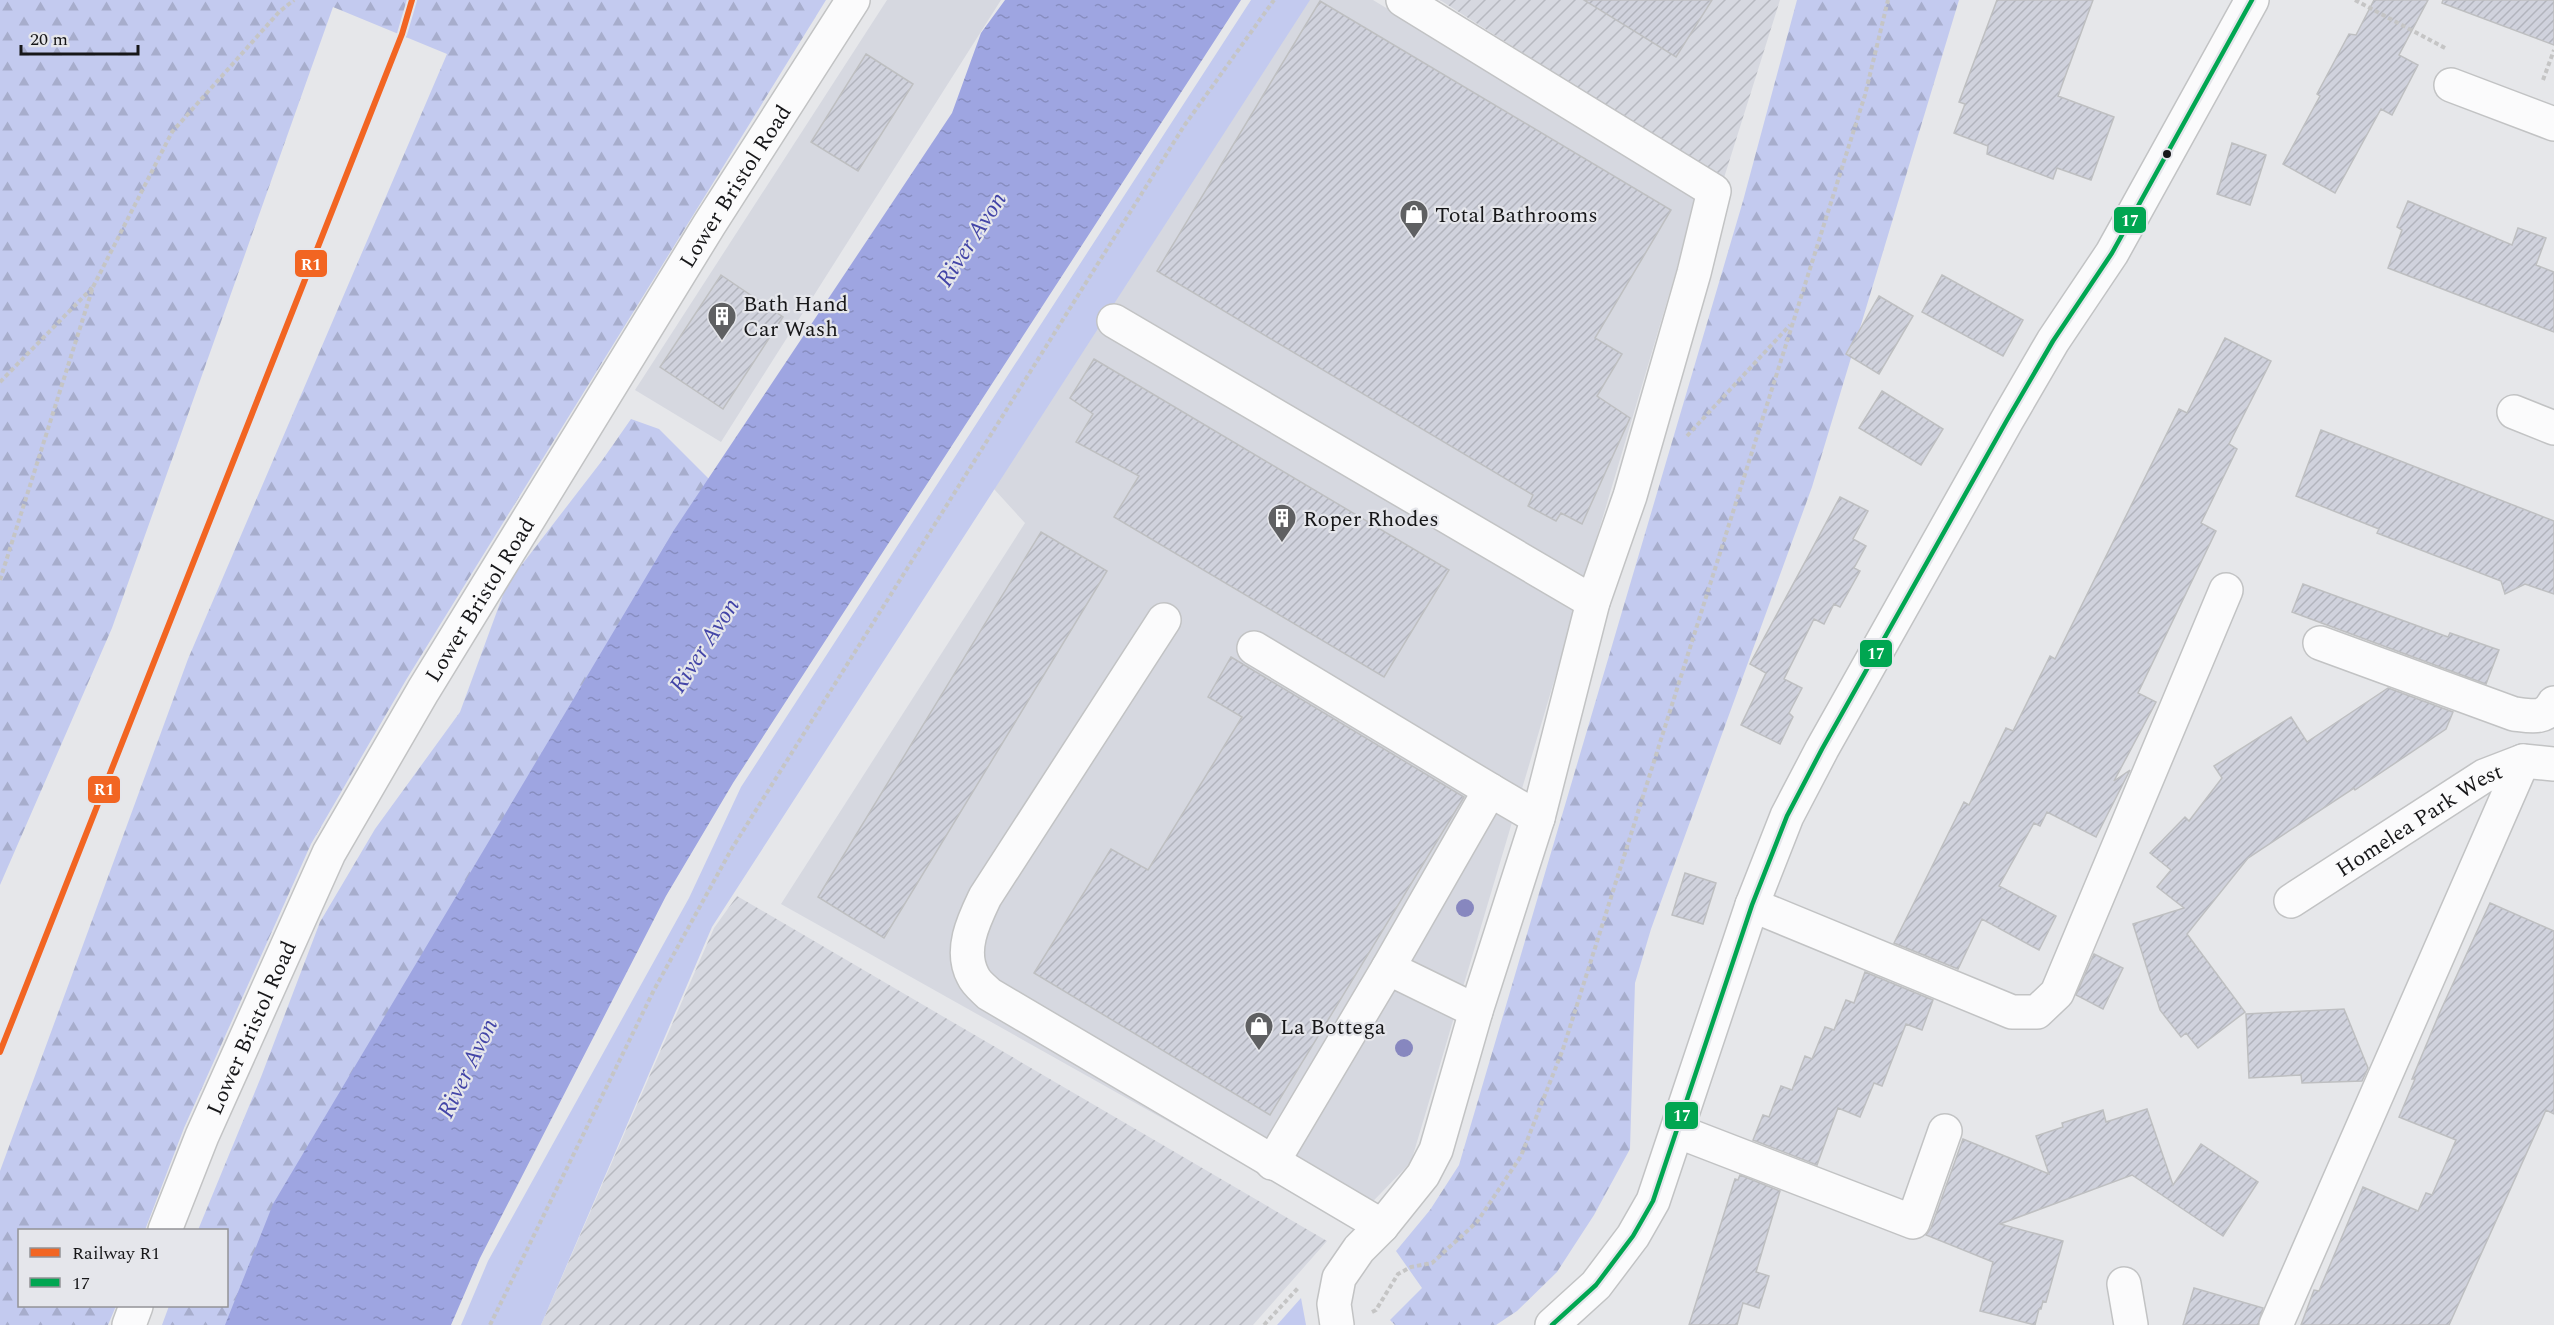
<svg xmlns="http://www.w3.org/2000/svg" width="2554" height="1325" viewBox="0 0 2554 1325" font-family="Spectral,serif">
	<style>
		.built { fill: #d6d8e0 }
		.industrial { fill: url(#industrial-furrows) }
		.green { fill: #c3caef }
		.forest { fill: url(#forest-firs) }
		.water { fill: url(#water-ripples) }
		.building { fill: url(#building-hatch); stroke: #bebfc1; stroke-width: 1.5 }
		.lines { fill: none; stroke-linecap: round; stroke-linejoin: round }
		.minor-casing { stroke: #c2c3c4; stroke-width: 36 }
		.highway-casing { stroke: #c2c3c4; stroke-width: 36 }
		.path { stroke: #c5c5c5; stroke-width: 4; stroke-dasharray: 4.5 3; stroke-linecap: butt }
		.minor { stroke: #fbfbfc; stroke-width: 33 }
		.highway { stroke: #fbfbfc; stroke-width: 33 }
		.bus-1-casing { stroke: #e5e6eb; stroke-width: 9 }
		.bus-1 { stroke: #00a651; stroke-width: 4.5 }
		.rail-1-casing { stroke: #e5e6eb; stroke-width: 10 }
		.rail-1 { stroke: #f26522; stroke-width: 6 }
		.tree { fill: #8787bf }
		.bus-dot { fill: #171719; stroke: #e5e6eb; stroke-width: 2 }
		.labels { text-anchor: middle; stroke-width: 4.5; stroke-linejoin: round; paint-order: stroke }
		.street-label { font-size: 22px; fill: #171719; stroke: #e5e6eb }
		.poi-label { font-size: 22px; fill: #171719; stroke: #e5e6eb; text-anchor: start }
		.water-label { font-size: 24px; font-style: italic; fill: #4345a7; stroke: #e5e6eb }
		.line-badge { stroke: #e5e6eb; stroke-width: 2 }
		.badge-label { font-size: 16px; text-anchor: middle; font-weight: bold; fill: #fff }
	</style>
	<defs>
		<pattern id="industrial-furrows" width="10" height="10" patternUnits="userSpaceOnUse" patternTransform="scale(1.5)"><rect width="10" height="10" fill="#d6d8e0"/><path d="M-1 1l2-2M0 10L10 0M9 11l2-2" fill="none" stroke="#b7b9c0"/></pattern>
		<pattern id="forest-firs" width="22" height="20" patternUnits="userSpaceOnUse" patternTransform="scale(1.5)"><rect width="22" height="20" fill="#c3caef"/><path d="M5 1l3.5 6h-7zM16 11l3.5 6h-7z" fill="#a7adcc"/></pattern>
		<pattern id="water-ripples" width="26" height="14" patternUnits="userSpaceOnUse" patternTransform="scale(1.5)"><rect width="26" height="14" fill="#9ea5e1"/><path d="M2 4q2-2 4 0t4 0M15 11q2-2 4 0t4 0" fill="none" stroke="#878dc0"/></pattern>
		<pattern id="building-hatch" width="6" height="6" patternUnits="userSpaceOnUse" patternTransform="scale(1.5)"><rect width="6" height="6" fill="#d0d2dd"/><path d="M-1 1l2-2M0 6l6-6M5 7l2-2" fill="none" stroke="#b2b4bd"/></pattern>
	</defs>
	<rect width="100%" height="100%" fill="#e6e7ea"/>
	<path class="built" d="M 887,0 L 1001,0 L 721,442 L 635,390 Z
		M 1305,0 L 1373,0 L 1698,197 L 1411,1162 L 1351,1224 L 781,904 L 1025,523 L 994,489 Z"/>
	<path class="industrial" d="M 1440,0 L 1780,0 L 1723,181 Z
		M 737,896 L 1327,1241 L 1253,1325 L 541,1325 L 714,928 Z"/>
	<path class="green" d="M 1251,0 L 1310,0 L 712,927 L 541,1325 L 461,1325 L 488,1261 L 689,898 L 741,787 Z
		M 1301,1298 L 1306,1325 L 1277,1325 Z"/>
	<path class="forest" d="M 0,0 L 826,0 L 406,680 L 311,844 L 184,1128 L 145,1230 L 20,1230 L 20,1306 L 116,1306 L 108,1325 L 0,1325 L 0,1171 L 188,659 L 447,54 L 333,7 L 112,628 L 0,885 Z
		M 1797,0 L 1959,0 L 1812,487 L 1651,929 L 1635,983 L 1630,1149 L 1594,1215 L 1557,1272 L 1517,1311 L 1496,1325 L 1395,1325 L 1390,1320 L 1422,1288 L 1396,1251 L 1430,1210 L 1459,1165 L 1743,201 Z
		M 631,419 L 659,429 L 726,496 L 256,1325 L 162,1325 L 169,1306 L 226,1306 L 226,1230 L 198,1230 L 261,1077 L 320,922 L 375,829 L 460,712 L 507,584 L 601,462 Z"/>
	<path class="water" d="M 1005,0 L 1241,0 L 733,783 L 666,896 L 480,1258 L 451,1325 L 225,1325 L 273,1204 L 674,530 L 952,113 L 981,33 Z"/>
	<path class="building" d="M 1584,0 L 1712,0 L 1676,57 Z
		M 1997,0 L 2093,0 L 2058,96 L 2114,117 L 2091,180 L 2057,168 L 2053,179 L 1987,154 L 1988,146 L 1954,133 L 1965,104 L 1959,102 Z
		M 2374,0 L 2428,0 L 2399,55 L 2418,65 L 2392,115 L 2381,109 L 2335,193 L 2283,164 L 2320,96 L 2317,94 L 2349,34 L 2356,35 Z
		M 2443,0 L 2554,0 L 2554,45 L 2442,3 Z
		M 1320,1 L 1671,210 L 1595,338 L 1622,354 L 1597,396 L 1630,418 L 1582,524 L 1561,513 L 1556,521 L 1528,506 L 1533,495 L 1157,271 Z
		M 866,54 L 913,84 L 858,171 L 811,142 Z
		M 2232,143 L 2266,155 L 2250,205 L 2217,194 Z
		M 2408,201 L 2512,245 L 2518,228 L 2546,238 L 2536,265 L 2554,272 L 2554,332 L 2388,268 L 2402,230 L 2397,227 Z
		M 721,275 L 783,317 L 723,409 L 660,367 Z
		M 1942,275 L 2023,320 L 2003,356 L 1922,312 Z
		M 1879,296 L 1913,316 L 1879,374 L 1846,354 Z
		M 2225,338 L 2271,361 L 2229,444 L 2237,449 L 2201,523 L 2216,531 L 2138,693 L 2156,702 L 2114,781 L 2130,770 L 2096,837 L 2047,812 L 2040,826 L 2034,823 L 1999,886 L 2056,916 L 2039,950 L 1982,919 L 1958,969 L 1894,943 L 1964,802 L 1969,805 L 2006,728 L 2013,731 L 2050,656 L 2055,659 L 2179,409 L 2187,413 Z
		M 1094,359 L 1449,570 L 1384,677 L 1114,517 L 1139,476 L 1076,442 L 1093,414 L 1070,398 Z
		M 1882,391 L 1943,429 L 1921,465 L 1859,428 Z
		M 2321,430 L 2554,521 L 2554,594 L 2525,584 L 2505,594 L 2501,581 L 2377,533 L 2379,529 L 2296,496 Z
		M 1840,497 L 1868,511 L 1853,539 L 1866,546 L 1854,568 L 1860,571 L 1840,607 L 1834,604 L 1824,624 L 1814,619 L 1784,679 L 1802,688 L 1789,713 L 1793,717 L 1780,744 L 1741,725 L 1766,673 L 1750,664 Z
		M 1041,532 L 1107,571 L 884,938 L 818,897 Z
		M 2303,584 L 2448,637 L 2450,633 L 2499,650 L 2486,684 L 2292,612 Z
		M 1231,657 L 1464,797 L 1270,1115 L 1034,973 L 1111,849 L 1148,870 L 1242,717 L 1208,697 Z
		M 2388,688 L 2453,712 L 2446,729 L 2355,790 L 2354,788 L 2248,858 L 2187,934 L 2245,1012 L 2198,1048 L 2186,1033 L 2181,1037 L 2160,1010 L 2133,924 L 2184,908 L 2157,887 L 2171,870 L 2150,853 L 2185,817 L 2189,821 L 2222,778 L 2214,766 L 2291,717 L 2307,742 Z
		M 1685,873 L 1716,883 L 1703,924 L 1672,915 Z
		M 2490,903 L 2554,931 L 2554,1114 L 2546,1110 L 2449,1325 L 2301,1325 L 2314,1290 L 2319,1291 L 2363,1187 L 2418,1211 L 2426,1193 L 2432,1195 L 2456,1140 L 2399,1117 L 2415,1079 L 2412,1079 L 2440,1012 Z
		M 2094,954 L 2123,968 L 2103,1009 L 2076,995 Z
		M 1865,972 L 1933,1000 L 1922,1030 L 1906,1024 L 1882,1086 L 1874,1083 L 1860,1117 L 1838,1108 L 1817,1165 L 1753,1140 L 1763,1115 L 1769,1117 L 1781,1086 L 1792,1090 L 1805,1056 L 1812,1059 L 1825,1027 L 1834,1030 L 1846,1000 L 1854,1003 Z
		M 2344,1009 L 2368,1068 L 2362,1081 L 2302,1083 L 2301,1075 L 2249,1078 L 2246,1014 Z
		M 2147,1109 L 2173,1185 L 2201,1144 L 2258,1182 L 2223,1236 L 2132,1175 L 2000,1224 L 2063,1241 L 2046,1302 L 2043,1301 L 2041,1309 L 2039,1309 L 2035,1325 L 1980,1311 L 1993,1262 L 1926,1235 L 1931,1228 L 1963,1139 L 2049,1174 L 2036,1136 L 2063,1127 L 2062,1123 L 2103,1110 L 2106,1122 Z
		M 1740,1175 L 1780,1191 L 1756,1272 L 1769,1276 L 1759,1308 L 1743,1303 L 1737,1325 L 1689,1325 L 1735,1179 L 1738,1180 Z
		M 2194,1288 L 2263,1308 L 2258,1325 L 2183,1325 Z"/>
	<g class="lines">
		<g class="minor-casing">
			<g id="minor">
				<path d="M 2451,85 L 2554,124"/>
				<path d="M 1114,321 L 1593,602"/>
				<path d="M 2514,412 L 2554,428"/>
				<path d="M 1164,620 L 985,897 C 974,920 959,950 973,976 C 976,983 984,989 989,994 L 1382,1226"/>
				<path d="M 2320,643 L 2514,714 C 2531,716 2545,720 2554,703"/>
				<path d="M 1254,648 L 1490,790"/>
				<path id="s1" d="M 2291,901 L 2484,776 L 2523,761 L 2554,764"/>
				<path d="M 1752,905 L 2012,1012 L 2037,1012 L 2057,993 L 2226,590"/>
				<path d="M 1388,968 L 1476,1011"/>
				<path d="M 1677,1131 L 1913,1222 L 1945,1131"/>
				<path d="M 1272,1163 L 1388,968 L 1490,790 L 1538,818"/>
				<path d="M 2124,1284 L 2131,1325"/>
				<path d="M 1337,1325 L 1334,1304 L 1339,1278 L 1359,1249 L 1382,1226 L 1423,1175 L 1436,1150 L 1476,1011 L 1538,818 L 1593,602 L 1630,496 L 1694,273 L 1714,191 L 1403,0"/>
				<path d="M 1552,1325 L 1596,1285 L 1633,1236 L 1653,1201 L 1752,905 L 1787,816 L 1822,749 L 2007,420 L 2053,341 L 2112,253 L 2252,0"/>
				<path d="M 2276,1325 L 2523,761"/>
			</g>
		</g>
		<g class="highway-casing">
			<g id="highway">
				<path id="s2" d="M 165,1230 L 202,1136 L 329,853 L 423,691 L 709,225 L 853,0"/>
				<path d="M 129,1325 L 136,1306"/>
			</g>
		</g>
		<path class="path" d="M 2355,0 L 2445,48
			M 2543,80 L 2554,50
			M 0,382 L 93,287
			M 1687,436 L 1790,325
			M 0,580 L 93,287 L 172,132 L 279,12 L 294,0
			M 1372,1312 L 1376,1310 L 1398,1274 L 1411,1267 L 1432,1263 L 1477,1222 L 1521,1156 L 1563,1049 L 1865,95 L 1888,0
			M 490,1325 L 654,990 L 731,850 L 1184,126 L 1274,0
			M 1264,1325 L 1298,1288"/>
		<use href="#minor" class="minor"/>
		<use href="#highway" class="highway"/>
		<g class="bus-1-casing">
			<path id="bus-1" d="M 1552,1325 L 1596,1285 L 1633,1236 L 1653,1201 L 1752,905 L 1787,816 L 1822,749 L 2007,420 L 2053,341 L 2112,253 L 2252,0"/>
		</g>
		<use href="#bus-1" class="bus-1"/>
		<g class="rail-1-casing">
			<path id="rail-1" d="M 0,1052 L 402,34 L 412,0"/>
		</g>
		<use href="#rail-1" class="rail-1"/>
	</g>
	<g class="tree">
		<circle cx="1465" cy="908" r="9"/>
		<circle cx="1404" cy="1048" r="9"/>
	</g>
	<defs>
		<g id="shop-pin" transform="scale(1.5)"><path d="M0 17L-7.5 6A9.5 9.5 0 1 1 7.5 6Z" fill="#5f6062" stroke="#e5e6eb"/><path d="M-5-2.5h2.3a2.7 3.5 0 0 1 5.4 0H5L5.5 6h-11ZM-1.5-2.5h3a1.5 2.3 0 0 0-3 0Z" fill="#fff"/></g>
		<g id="building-pin" transform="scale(1.5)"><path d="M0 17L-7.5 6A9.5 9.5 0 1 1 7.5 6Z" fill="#5f6062" stroke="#e5e6eb"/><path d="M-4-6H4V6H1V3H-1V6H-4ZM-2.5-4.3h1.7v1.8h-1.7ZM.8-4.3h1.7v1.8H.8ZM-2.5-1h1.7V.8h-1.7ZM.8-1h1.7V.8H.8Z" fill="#fff"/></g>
	</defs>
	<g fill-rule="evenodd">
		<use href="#shop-pin" x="1414" y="214"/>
		<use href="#building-pin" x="722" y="316"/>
		<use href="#building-pin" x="1282" y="518"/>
		<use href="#shop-pin" x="1259" y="1026"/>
	</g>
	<circle class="bus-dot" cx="2167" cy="154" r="5"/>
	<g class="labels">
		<g class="street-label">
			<text dy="8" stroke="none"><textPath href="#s2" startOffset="1192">Lower Bristol Road</textPath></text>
			<text dy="8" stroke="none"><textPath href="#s2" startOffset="706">Lower Bristol Road</textPath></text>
			<text dy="8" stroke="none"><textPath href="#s1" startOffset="152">Homelea Park West</textPath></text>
			<text dy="8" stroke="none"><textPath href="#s2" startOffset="220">Lower Bristol Road</textPath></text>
		</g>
		<g class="poi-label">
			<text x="1435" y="222">Total Bathrooms</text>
			<text x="743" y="311">Bath Hand<tspan x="743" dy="25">Car Wash</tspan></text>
			<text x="1303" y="526">Roper Rhodes</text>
			<text x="1280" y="1034">La Bottega</text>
		</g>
		<g class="water-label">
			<text transform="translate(971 239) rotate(-57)" y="8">River Avon</text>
			<text transform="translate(704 645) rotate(-57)" y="8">River Avon</text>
			<text transform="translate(467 1068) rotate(-64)" y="8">River Avon</text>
		</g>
	</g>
	<g class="line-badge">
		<rect x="2113" y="206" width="34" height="28" rx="6" fill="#00a651"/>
		<rect x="294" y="249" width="34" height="29" rx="6" fill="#f26522"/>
		<rect x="1859" y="639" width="34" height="29" rx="6" fill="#00a651"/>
		<rect x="87" y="775" width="34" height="29" rx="6" fill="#f26522"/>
		<rect x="1664" y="1101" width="35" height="29" rx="6" fill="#00a651"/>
	</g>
	<g class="badge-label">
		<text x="2130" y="226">17</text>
		<text x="311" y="270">R1</text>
		<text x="1876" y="659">17</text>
		<text x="104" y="795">R1</text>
		<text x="1682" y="1121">17</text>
	</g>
	<rect x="18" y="1229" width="210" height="78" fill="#e5e6eb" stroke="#939397" stroke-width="1.5"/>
	<rect x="30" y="1248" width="30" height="9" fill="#f26522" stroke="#939397" stroke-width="1.5"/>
	<text x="72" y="1259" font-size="18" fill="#171719">Railway R1</text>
	<rect x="30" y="1278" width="30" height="9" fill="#00a651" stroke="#939397" stroke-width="1.5"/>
	<text x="72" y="1289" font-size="18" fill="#171719">17</text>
	<path d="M21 45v9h117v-9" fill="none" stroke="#171719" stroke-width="3"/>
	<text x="30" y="45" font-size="18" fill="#171719" stroke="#e5e6eb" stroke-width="4.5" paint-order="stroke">20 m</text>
</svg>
